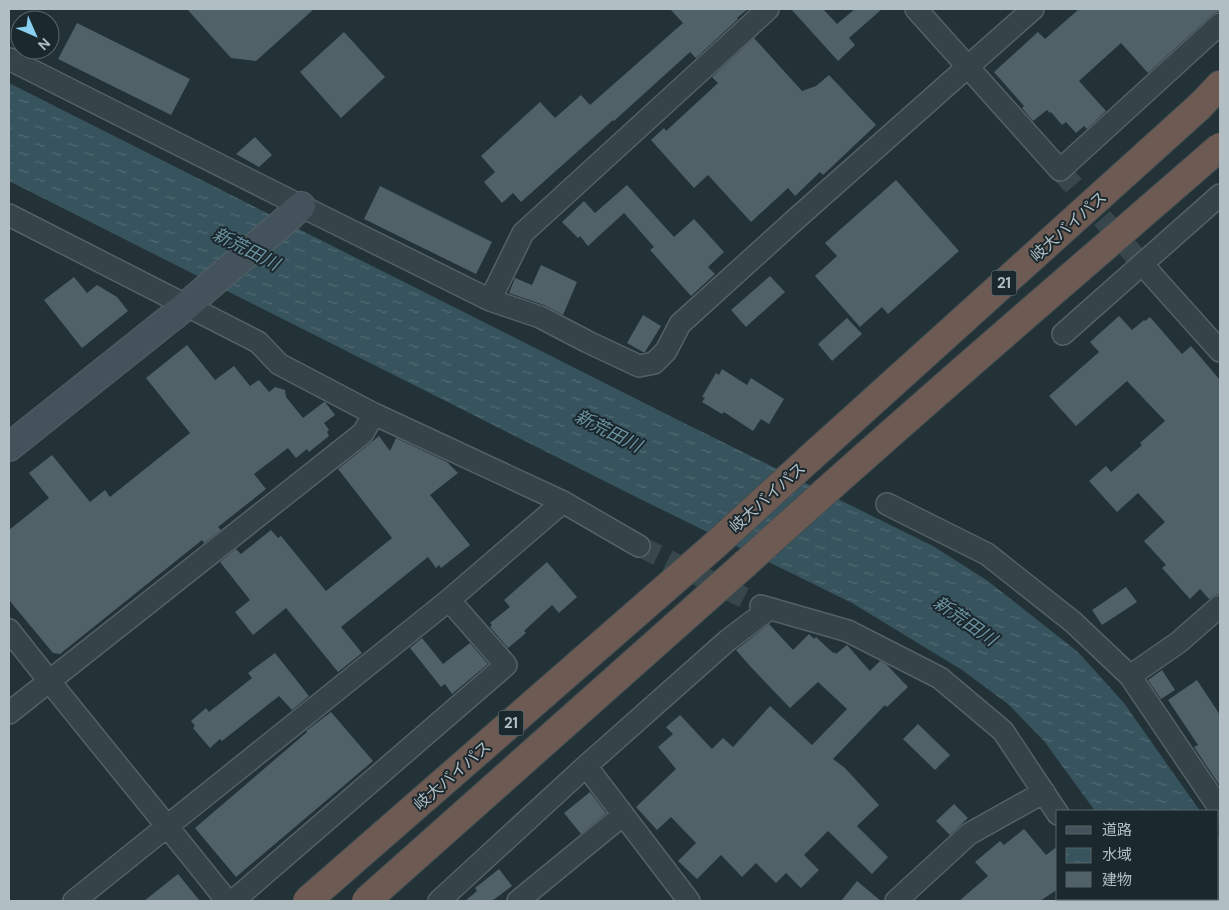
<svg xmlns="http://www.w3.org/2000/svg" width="1229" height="910" viewBox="0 0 1229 910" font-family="'DM Sans','Noto Sans JP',sans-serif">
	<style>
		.water { fill: url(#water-ripples) }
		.building { fill: #506168 }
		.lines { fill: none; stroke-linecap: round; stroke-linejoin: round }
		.street-tunnel { stroke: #37474c; stroke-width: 21; stroke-dasharray: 21 11; stroke-linecap: butt }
		.street-casing { stroke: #546166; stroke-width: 24 }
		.secondary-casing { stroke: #546166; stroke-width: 30 }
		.highway-casing { stroke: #414e53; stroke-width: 30 }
		.street { stroke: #364348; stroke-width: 21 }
		.secondary { stroke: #44535b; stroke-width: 28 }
		.highway { stroke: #6d5b53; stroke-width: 28 }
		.highway-bridge-casing { stroke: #414e53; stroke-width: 30; stroke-linecap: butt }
		.highway-bridge { stroke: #6d5b53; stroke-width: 28 }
		.labels { text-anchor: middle; stroke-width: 4; stroke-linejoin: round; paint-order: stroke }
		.shield { fill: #1b282d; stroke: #849197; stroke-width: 1 }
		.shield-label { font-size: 15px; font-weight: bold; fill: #b1bec4 }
		.street-label { font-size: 16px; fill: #b1bec4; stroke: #1b282d }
		.water-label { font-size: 18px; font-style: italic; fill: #6c93a1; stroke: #1b282d }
	</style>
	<defs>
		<pattern id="water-ripples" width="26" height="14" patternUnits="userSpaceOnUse" patternTransform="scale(1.25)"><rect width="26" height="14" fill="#37535d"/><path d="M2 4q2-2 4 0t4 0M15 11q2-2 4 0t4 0" fill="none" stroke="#526a73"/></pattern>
	</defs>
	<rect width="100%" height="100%" fill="#223237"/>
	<path class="water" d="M 9,83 L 680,421 L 933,546 L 988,581 L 1078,652 L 1124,703 L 1200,811 L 1095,811 L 1044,741 L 1008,704 L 962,670 L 852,603 L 638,498 L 9,181 Z
		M 1218,836 L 1220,840 L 1220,901 L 1152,901 L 1150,899 L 1218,899 Z"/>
	<path class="building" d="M 187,9 L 314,9 L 256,61 L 231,58 Z
		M 670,9 L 748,9 L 737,18 L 738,19 L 696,58 L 690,52 L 614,121 L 613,120 L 521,202 L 513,193 L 502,203 L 484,182 L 495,172 L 481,156 L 540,102 L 555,118 L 581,95 L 590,105 L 683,23 Z
		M 791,9 L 823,9 L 837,24 L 855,9 L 882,9 L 849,38 L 855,45 L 838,61 Z
		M 1079,9 L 1220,9 L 1220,12 L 1217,12 L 1212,15 L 1148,73 L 1121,43 L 1079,81 L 1106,111 L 1087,129 L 1084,126 L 1076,133 L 1066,122 L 1062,125 L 1051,112 L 1050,113 L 1047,110 L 1033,121 L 1022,108 L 1024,106 L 994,72 L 1038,32 L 1045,39 Z
		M 77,23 L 190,79 L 171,115 L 58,59 Z
		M 344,32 L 385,77 L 341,118 L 300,72 Z
		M 754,38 L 802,91 L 816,86 L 829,75 L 876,125 L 823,175 L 820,172 L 795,196 L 788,188 L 751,222 L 708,175 L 694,188 L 651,140 L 664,128 L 666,131 L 718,83 L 712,77 Z
		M 255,137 L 272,155 L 259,167 L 236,154 Z
		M 896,180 L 959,251 L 888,314 L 882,307 L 860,327 L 815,276 L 837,256 L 825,243 Z
		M 627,185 L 674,237 L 694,219 L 724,252 L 708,267 L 715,274 L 691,296 L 650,250 L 654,247 L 624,213 L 588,246 L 580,236 L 578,238 L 562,222 L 584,201 L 595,213 Z
		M 380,186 L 492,242 L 476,274 L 364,219 Z
		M 541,265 L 577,282 L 563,315 L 544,305 L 509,293 L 515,278 L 532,285 Z
		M 770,276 L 785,292 L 746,327 L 731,310 Z
		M 74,277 L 87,293 L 97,285 L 117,297 L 128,311 L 82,348 L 44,300 Z
		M 643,315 L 661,326 L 645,352 L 643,352 L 627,343 Z
		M 1119,316 L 1132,330 L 1144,320 L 1145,321 L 1150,317 L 1182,354 L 1191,346 L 1220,380 L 1220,594 L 1217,594 L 1209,599 L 1200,589 L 1190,599 L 1162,568 L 1166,565 L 1144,541 L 1165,522 L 1138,493 L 1117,512 L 1089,481 L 1106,466 L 1111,472 L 1142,445 L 1140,443 L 1165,421 L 1127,381 L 1076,426 L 1049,396 L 1099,352 L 1090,342 Z
		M 847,318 L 862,334 L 832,361 L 818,344 Z
		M 187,345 L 215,380 L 234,366 L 250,386 L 259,380 L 269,392 L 275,387 L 285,390 L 286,397 L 303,418 L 324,402 L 325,402 L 335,415 L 324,423 L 329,430 L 327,432 L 329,436 L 309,452 L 307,449 L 296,458 L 288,448 L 254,474 L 266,489 L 218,527 L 221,530 L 204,543 L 202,540 L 60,654 L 53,653 L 9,600 L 9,530 L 49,498 L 29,473 L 52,455 L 90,502 L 105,490 L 110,497 L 190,433 L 146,378 Z
		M 722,369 L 747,385 L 751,378 L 784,399 L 769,424 L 761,419 L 753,431 L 724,412 L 722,414 L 702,402 L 705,398 L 702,397 L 716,373 L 719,375 Z
		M 379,436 L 390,451 L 396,438 L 447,462 L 458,473 L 430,495 L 470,545 L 441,568 L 439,565 L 436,568 L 428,557 L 341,627 L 362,653 L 338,672 L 286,608 L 253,635 L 235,612 L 250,600 L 220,562 L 236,549 L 241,554 L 271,530 L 278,538 L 281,536 L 326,591 L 392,538 L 338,469 Z
		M 547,562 L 577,597 L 559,613 L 552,605 L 524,631 L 526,633 L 508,648 L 490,627 L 492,625 L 490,623 L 510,607 L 504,600 Z
		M 1126,587 L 1137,602 L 1102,625 L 1092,610 Z
		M 769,624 L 793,650 L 809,634 L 814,639 L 816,637 L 833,653 L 834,652 L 836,654 L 847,645 L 870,671 L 880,661 L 886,664 L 908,687 L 887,707 L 885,705 L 833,759 L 845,768 L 879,805 L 857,826 L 888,857 L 872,874 L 828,831 L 804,855 L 819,870 L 801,888 L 786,873 L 776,883 L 756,863 L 742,877 L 721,855 L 697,879 L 678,861 L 696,843 L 671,817 L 657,830 L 636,807 L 676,769 L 658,747 L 673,734 L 666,727 L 680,715 L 712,749 L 723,738 L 733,747 L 770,706 L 812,745 L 847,709 L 818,682 L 790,708 L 749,665 L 736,650 Z
		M 422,638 L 443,664 L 470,643 L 488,664 L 452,694 L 445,684 L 441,687 L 410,648 Z
		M 275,653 L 309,696 L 292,710 L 279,696 L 222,741 L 220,739 L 210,748 L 193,728 L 195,726 L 191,721 L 206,708 L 209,712 L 252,678 L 248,673 Z
		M 1162,670 L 1175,690 L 1161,699 L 1148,680 Z
		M 1197,680 L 1220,715 L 1220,786 L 1194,747 L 1198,745 L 1168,700 Z
		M 331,712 L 373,761 L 236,877 L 195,828 L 307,732 L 306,731 Z
		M 918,724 L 950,755 L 935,770 L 903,739 Z
		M 590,792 L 606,813 L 581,834 L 564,813 Z
		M 954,804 L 968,818 L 950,835 L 936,821 Z
		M 1024,829 L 1046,855 L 1058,846 L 1058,889 L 1040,901 L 959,901 L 988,876 L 975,862 L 1000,841 L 1004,845 Z
		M 499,869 L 512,886 L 492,901 L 465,901 L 477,891 L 475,888 Z
		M 178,874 L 200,901 L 144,901 Z
		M 857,881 L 881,901 L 841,901 Z"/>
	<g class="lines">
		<path class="street-tunnel" d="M 1060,170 L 1142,264
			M 639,546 L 761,606"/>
		<g class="street-casing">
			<path id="street" d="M 916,9 L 1060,170 L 1220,24
				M 9,59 L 301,206 L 490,300 L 540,317 L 588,342 L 639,366 L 654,363 L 666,351 L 680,324 L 797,218 L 1033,9
				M 9,215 L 258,342 L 279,364 L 374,414 L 563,502 L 639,546
				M 1142,264 L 1220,351
				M 490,300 L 523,233 L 768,9
				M 1063,334 L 1220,195
				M 887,504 L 987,554 L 1073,622 L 1130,676 L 1220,809
				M 761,606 L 848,631 L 940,678 L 1003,731 L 1058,814
				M 9,630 C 80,721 155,810 227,901
				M 1130,676 L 1179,642 L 1220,606
				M 9,713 L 363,433 L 374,414
				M 586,766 L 689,901
				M 1114,899 L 1116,901
				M 74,901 L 449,600 L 563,502
				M 233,901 L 506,665 L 449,600
				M 439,901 L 586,766 L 728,640 L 769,609
				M 518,901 L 623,815
				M 896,901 L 969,834 L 1044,792"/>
		</g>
		<g class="secondary-casing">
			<path id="secondary" d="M 9,447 L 187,305 L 287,219 L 301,206"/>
		</g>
		<g class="highway-casing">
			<path id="highway" d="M 1200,106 L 1220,85
				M 715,545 L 808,460
				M 746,563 C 867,453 990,346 1114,239"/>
		</g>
		<use href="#street" class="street"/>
		<use href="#secondary" class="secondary"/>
		<use href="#highway" class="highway"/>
		<g class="highway-bridge-casing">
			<path id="highway-bridge" d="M 1114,239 L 1220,147
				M 808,460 L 1200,106
				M 307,901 L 715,545
				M 366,901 L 746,563"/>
		</g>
		<use href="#highway-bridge" class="highway-bridge"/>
	</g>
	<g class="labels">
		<g class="shield">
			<rect x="991.5" y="270.5" width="25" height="25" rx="4"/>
			<rect x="498.5" y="710.5" width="25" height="25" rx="4"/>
		</g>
		<g class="shield-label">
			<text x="1004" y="288">21</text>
			<text x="511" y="728">21</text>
		</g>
		<g class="street-label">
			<text transform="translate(1068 226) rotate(-42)" y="6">岐大バイパス</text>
			<text transform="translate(767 497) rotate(-42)" y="6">岐大バイパス</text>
			<text transform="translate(452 775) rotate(-41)" y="6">岐大バイパス</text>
		</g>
		<g class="water-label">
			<text transform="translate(246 249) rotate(27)" y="6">新荒田川</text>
			<text transform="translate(608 431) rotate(27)" y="6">新荒田川</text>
			<text transform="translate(965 621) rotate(35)" y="6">新荒田川</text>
		</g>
	</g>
	<rect width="1229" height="910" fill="none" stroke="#b1bec4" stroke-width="20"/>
	<rect x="1056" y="810" width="162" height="90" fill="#1b282d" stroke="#576469"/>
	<rect x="1066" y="826" width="25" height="8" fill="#44535b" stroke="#576469"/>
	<text x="1102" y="835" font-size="15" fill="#b1bec4">道路</text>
	<rect x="1066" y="848" width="25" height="15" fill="url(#water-ripples)" stroke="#576469"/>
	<text x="1102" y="860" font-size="15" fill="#b1bec4">水域</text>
	<rect x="1066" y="872" width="25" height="15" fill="#506168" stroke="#576469"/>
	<text x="1102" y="885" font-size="15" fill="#b1bec4">建物</text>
	<g transform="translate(35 35) rotate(135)"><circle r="24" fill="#1b282d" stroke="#576469"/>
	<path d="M0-4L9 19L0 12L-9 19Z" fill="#89d0f0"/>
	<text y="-8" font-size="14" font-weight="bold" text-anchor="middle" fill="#b1bec4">N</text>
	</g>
</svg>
